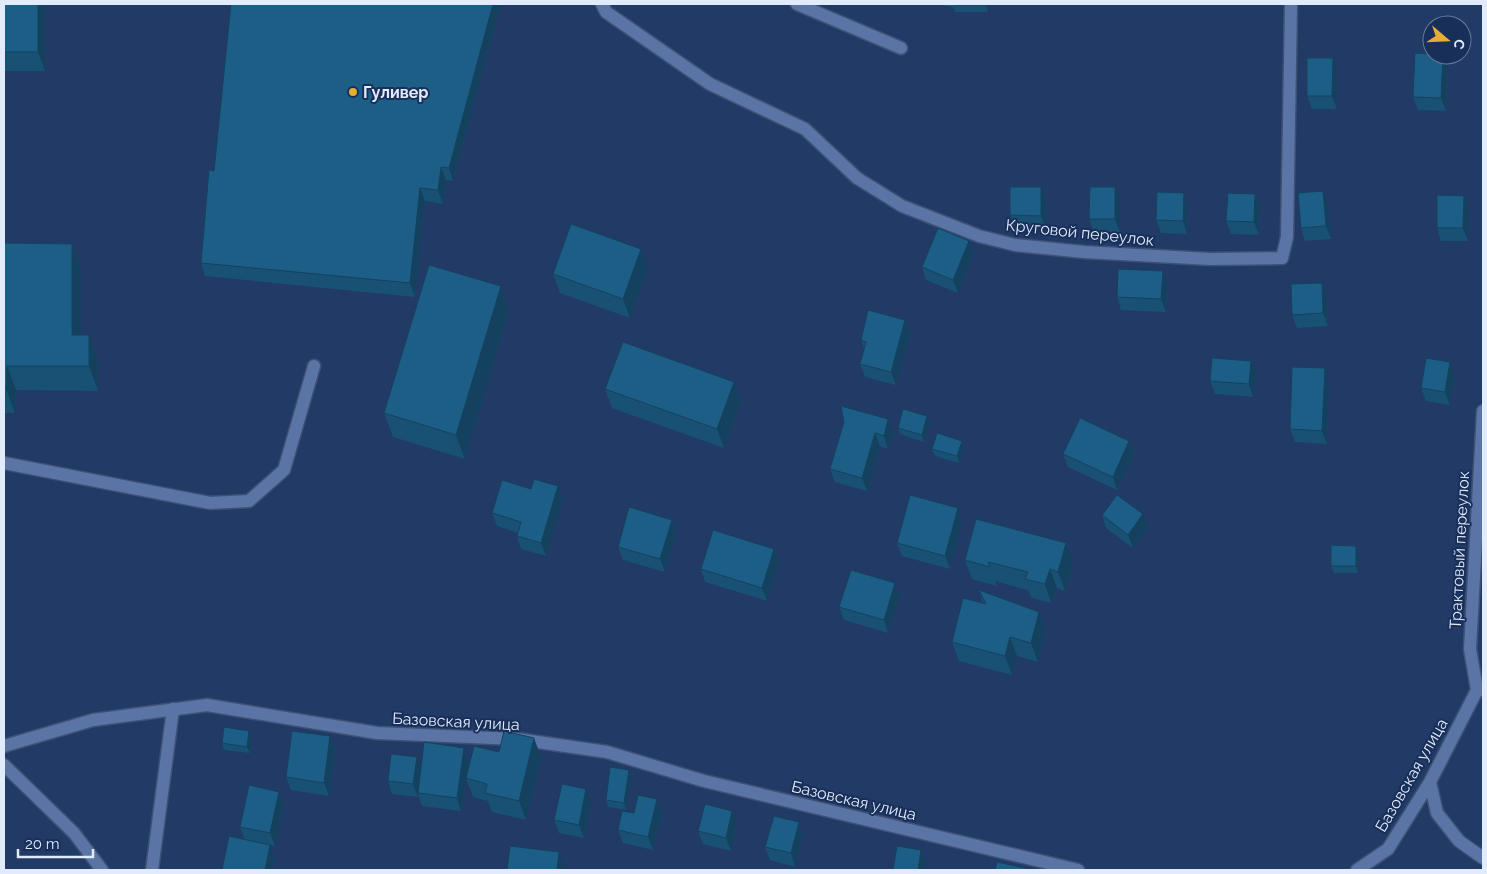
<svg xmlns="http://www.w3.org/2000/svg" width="1487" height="874" viewBox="0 0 1487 874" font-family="Raleway,sans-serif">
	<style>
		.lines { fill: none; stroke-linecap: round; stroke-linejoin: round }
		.service-casing { stroke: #3d5174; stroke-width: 15 }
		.minor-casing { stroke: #3d5174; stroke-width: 15 }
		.service { stroke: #5974a5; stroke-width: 12 }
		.minor { stroke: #5974a5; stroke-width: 12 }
		.wall { fill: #195174 }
		.shaded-wall { fill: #14425e }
		.building { fill: #1d5e87; stroke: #14425e }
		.poi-dot { fill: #e5ad36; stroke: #182f5a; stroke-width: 2 }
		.labels { text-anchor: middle; stroke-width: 4; stroke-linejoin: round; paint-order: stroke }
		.poi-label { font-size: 16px; font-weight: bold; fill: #e1ebfb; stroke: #182f5a; text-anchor: start }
		.street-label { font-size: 16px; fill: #e1ebfb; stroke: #182f5a }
	</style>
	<rect width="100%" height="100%" fill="#223a66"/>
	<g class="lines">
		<g class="service-casing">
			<path id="service" d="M 797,4 L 901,48
				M 4,463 L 210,503 L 249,501 L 284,470 L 314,366
				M 152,870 L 173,709"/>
		</g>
		<g class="minor-casing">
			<path id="minor" d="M 602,4 L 606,12 L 710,84 L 805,129 L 857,178 L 902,206 L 979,236 L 1015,245 L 1084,252 L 1210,259 L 1282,258 L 1287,237 L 1291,4
				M 1477,690 L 1470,649 L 1483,411
				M 4,746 L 93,720 L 207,705 L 377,733 L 517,739 L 607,752 L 704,781 L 1078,870
				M 4,765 L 74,833 L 102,870
				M 1430,782 L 1437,813 L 1459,841 L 1483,858
				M 1357,870 L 1388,849 L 1430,782 L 1477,690 L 1483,690"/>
		</g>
		<use href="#service" class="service"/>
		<use href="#minor" class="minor"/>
	</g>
	<path class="wall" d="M 4,4 L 45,4 L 45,71 L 4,71 Z
		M 231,4 L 501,4 L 453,181 L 446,180 L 443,204 L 425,201 L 415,297 L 205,276 L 201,263 L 214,171 Z
		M 936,4 L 988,4 L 988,12 L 955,12 L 953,7 Z
		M 1447,67 L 1446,111 L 1418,110 L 1413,97 Z
		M 1337,71 L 1337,109 L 1312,109 L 1307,96 Z
		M 1041,187 L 1046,200 L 1046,229 L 1015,228 L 1010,215 Z
		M 1184,193 L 1188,207 L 1187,234 L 1161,233 L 1156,220 Z
		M 1255,194 L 1260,207 L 1259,235 L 1231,234 L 1226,221 Z
		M 1464,196 L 1469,209 L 1468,241 L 1441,241 L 1437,228 Z
		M 1120,200 L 1120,232 L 1094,232 L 1089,219 Z
		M 1328,204 L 1331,239 L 1305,241 L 1301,228 Z
		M 4,243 L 72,244 L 81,268 L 81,335 L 89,335 L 98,359 L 98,391 L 16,390 L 15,413 L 4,413 Z
		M 974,254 L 958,293 L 926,280 L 922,267 Z
		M 648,268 L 630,318 L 560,293 L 553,274 Z
		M 1322,283 L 1326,296 L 1328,326 L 1297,328 L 1292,315 Z
		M 1167,284 L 1166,312 L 1121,310 L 1117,297 Z
		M 509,310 L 465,459 L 393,437 L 384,413 Z
		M 910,333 L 896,385 L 865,377 L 860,364 L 864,349 L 861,340 Z
		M 1251,361 L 1256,374 L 1253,397 L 1215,394 L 1210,381 Z
		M 1455,375 L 1450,405 L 1426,401 L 1421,388 Z
		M 734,382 L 741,401 L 724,448 L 612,408 L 605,389 Z
		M 1329,382 L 1327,444 L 1295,442 L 1290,429 Z
		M 844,422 L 893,433 L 888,449 L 880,446 L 867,491 L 835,482 L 830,469 Z
		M 930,423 L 924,442 L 900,434 L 898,428 Z
		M 962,441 L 964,448 L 959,463 L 935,456 L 932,449 Z
		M 1129,441 L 1134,454 L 1117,490 L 1068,467 L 1063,454 Z
		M 563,499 L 546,556 L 521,549 L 517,536 L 518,533 L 497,526 L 492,513 Z
		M 1102,515 L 1148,527 L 1133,548 L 1106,528 Z
		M 672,520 L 676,533 L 665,572 L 623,560 L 618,547 Z
		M 962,521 L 950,569 L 902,556 L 897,543 Z
		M 1066,543 L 1073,562 L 1065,591 L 1057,588 L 1051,603 L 1032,598 L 1028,590 L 995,581 L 997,586 L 972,579 L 965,560 Z
		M 774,549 L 779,562 L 767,601 L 705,582 L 701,569 Z
		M 1358,552 L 1358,573 L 1334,573 L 1331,566 Z
		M 979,590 L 1039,612 L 1046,631 L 1038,662 L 1017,656 L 1012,675 L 959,661 L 952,642 L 983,603 Z
		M 900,596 L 888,633 L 844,620 L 839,607 Z
		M 249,731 L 252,738 L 250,753 L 224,750 L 222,743 Z
		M 330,736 L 335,749 L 329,796 L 291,790 L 286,777 Z
		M 464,748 L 469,761 L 461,811 L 422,806 L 418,795 L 418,797 L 392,794 L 388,781 L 417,757 L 421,767 Z
		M 541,757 L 526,820 L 492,812 L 488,801 L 473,797 L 466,778 Z
		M 629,770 L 631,777 L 626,810 L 608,807 L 606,800 Z
		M 657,799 L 662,812 L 653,850 L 623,843 L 618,830 L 634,813 Z
		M 591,802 L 584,838 L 559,833 L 554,820 Z
		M 284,805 L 275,846 L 270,845 L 275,858 L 272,870 L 222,870 L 245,840 L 240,827 Z
		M 732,811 L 737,824 L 731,851 L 703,844 L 698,831 Z
		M 799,822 L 803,835 L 795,867 L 770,860 L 765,847 Z"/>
	<path class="shaded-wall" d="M 38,4 L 45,4 L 45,71 L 38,52 Z
		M 493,4 L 501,4 L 453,181 L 449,168 Z
		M 986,4 L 988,4 L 988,12 L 986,5 Z
		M 1443,55 L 1447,67 L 1446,111 L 1441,98 Z
		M 1333,58 L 1337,71 L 1337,109 L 1332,96 Z
		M 441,167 L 446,180 L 443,204 L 438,190 Z
		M 1041,187 L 1046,200 L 1046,229 L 1041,216 Z
		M 1115,187 L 1120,200 L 1120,232 L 1115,219 Z
		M 420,188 L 425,201 L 415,297 L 410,283 Z
		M 1323,191 L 1328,204 L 1331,239 L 1326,226 Z
		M 1184,193 L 1188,207 L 1187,234 L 1183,221 Z
		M 1255,194 L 1260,207 L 1259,235 L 1254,222 Z
		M 1464,196 L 1469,209 L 1468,241 L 1463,228 Z
		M 969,241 L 974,254 L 958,293 L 953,280 Z
		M 72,244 L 81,268 L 81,359 L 72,335 Z
		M 641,249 L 648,268 L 630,318 L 623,299 Z
		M 1163,271 L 1167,284 L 1166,312 L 1161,299 Z
		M 1322,283 L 1326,296 L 1328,326 L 1323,313 Z
		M 501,286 L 509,310 L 465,459 L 456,435 Z
		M 905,320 L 910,333 L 896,385 L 891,372 Z
		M 89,335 L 98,359 L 98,391 L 89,366 Z
		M 1251,361 L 1256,374 L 1253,397 L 1249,384 Z
		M 1450,362 L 1455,375 L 1450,405 L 1445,392 Z
		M 7,366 L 16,390 L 15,413 L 6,389 Z
		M 1325,368 L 1329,382 L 1327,444 L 1322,431 Z
		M 734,382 L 741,401 L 724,448 L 717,429 Z
		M 927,416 L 930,423 L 924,442 L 922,435 Z
		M 888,419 L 893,433 L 888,449 L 884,436 Z
		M 875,433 L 880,446 L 867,491 L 862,478 Z
		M 962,441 L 964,448 L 959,463 L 957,456 Z
		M 1129,441 L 1134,454 L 1117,490 L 1113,477 Z
		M 558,486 L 563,499 L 546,556 L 541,543 Z
		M 958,508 L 962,521 L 950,569 L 945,556 Z
		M 1143,514 L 1148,527 L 1133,548 L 1128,535 Z
		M 672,520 L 676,533 L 665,572 L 660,559 Z
		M 1066,543 L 1073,562 L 1065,591 L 1058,572 Z
		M 1356,546 L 1358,552 L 1358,573 L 1356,566 Z
		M 774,549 L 779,562 L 767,601 L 762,588 Z
		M 1050,569 L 1057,588 L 1051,603 L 1045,584 Z
		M 895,583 L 900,596 L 888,633 L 884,620 Z
		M 1039,612 L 1046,631 L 1038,662 L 1031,643 Z
		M 1010,637 L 1017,656 L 1012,675 L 1005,656 Z
		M 249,731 L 252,738 L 250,753 L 247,747 Z
		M 330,736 L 335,749 L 329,796 L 324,783 Z
		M 534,738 L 541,757 L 526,820 L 519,801 Z
		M 464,748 L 469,761 L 461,811 L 457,798 Z
		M 417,757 L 422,770 L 418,793 L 418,797 L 413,784 Z
		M 629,770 L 631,777 L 626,810 L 624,803 Z
		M 586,789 L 591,802 L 584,838 L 579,825 Z
		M 279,792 L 284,805 L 275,846 L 270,833 Z
		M 657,799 L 662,812 L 653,850 L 648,837 Z
		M 732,811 L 737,824 L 731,851 L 726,838 Z
		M 799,822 L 803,835 L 795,867 L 791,853 Z
		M 270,845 L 275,858 L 272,870 L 265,870 Z
		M 921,850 L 926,863 L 925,870 L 918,870 Z
		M 559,852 L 564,865 L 563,870 L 557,870 Z"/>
	<path class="building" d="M 4,4 L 38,4 L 38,52 L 4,52 Z
		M 231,4 L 493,4 L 449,168 L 441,167 L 438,190 L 420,188 L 410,283 L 201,263 L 209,170 L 214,171 Z
		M 953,4 L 986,4 L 986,5 L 953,5 Z
		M 1415,53 L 1432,54 L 1432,55 L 1443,55 L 1441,98 L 1413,97 Z
		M 1307,58 L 1333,58 L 1332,96 L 1307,96 Z
		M 1010,187 L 1041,187 L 1041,216 L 1010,215 Z
		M 1090,187 L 1115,187 L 1115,219 L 1089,219 Z
		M 1323,191 L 1326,226 L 1301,228 L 1298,193 Z
		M 1157,192 L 1184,193 L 1183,221 L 1156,220 Z
		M 1228,193 L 1255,194 L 1254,222 L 1226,221 Z
		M 1437,195 L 1464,196 L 1463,228 L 1437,228 Z
		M 571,224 L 641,249 L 623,299 L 553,274 Z
		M 938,228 L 969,241 L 953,280 L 922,267 Z
		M 4,243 L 72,244 L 72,335 L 89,335 L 89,366 L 7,366 L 6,389 L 4,389 Z
		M 429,265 L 501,286 L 456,435 L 384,413 Z
		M 1118,269 L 1163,271 L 1161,299 L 1117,297 Z
		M 1322,283 L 1323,313 L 1292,315 L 1291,284 Z
		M 868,310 L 905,320 L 891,372 L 860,364 L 866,342 L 861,340 Z
		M 623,342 L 734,382 L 717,429 L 605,389 Z
		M 1212,358 L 1251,361 L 1249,384 L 1210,381 Z
		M 1426,358 L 1450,362 L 1445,392 L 1421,388 Z
		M 1292,367 L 1325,368 L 1322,431 L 1290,429 Z
		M 841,406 L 888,419 L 884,436 L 875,433 L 862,478 L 830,469 L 844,422 Z
		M 903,409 L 927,416 L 922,435 L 898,428 Z
		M 1080,418 L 1129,441 L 1113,477 L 1063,454 Z
		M 937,433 L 962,441 L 957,456 L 932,449 Z
		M 534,479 L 558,486 L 541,543 L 517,536 L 521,522 L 492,513 L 502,480 L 531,489 Z
		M 910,495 L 958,508 L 945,556 L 897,543 Z
		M 1117,495 L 1143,514 L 1128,535 L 1102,515 Z
		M 629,507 L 672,520 L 660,559 L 618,547 Z
		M 976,519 L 1066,543 L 1058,572 L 1050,569 L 1045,584 L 1025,579 L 1028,572 L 988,562 L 990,567 L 965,560 Z
		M 713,530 L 774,549 L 762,588 L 701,569 Z
		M 1331,545 L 1356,546 L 1356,566 L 1331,566 Z
		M 851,570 L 895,583 L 884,620 L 839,607 Z
		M 979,590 L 1039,612 L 1031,643 L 1010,637 L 1005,656 L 952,642 L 963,598 L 986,604 Z
		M 224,727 L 249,731 L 247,747 L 222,743 Z
		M 292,731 L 330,736 L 324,783 L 286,777 Z
		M 504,731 L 534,738 L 519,801 L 485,793 L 487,784 L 466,778 L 474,746 L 499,752 Z
		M 424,742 L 464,748 L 457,798 L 418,793 Z
		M 391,754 L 417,757 L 413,784 L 388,781 Z
		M 610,767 L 629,770 L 624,803 L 606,800 Z
		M 562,784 L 586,789 L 579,825 L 554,820 Z
		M 249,785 L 279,792 L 270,833 L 240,827 Z
		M 638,795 L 657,799 L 648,837 L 618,830 L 622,811 L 634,813 Z
		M 705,804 L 732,811 L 726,838 L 698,831 Z
		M 774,816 L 799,822 L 791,853 L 765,847 Z
		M 229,836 L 270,845 L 265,870 L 222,870 Z
		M 510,846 L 559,852 L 557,870 L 507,870 Z
		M 897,846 L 921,850 L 918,870 L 893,870 Z
		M 997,862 L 1029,869 L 1029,870 L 995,870 Z"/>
	<circle class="poi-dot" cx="353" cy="92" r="5"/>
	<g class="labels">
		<g class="poi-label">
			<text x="363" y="98">Гуливер</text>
		</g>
		<g class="street-label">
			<text transform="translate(1080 232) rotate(6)" y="6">Круговой переулок</text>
			<text transform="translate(1459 550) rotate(-87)" y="6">Трактовый переулок</text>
			<text transform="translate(456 721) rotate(3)" y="6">Базовская улица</text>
			<text transform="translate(1411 775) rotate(-60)" y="6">Базовская улица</text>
			<text transform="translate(854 800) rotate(13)" y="6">Базовская улица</text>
		</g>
	</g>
	<rect width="1487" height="874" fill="none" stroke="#e1ebfb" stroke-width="10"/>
	<g transform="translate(1447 40) rotate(109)"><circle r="24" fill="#182f5a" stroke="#687a9a"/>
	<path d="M0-4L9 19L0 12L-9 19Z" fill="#e5ad36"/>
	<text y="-8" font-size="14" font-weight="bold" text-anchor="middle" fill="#e1ebfb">С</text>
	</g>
	<path d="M18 849v8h75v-8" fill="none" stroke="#e1ebfb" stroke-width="2.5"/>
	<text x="25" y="849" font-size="15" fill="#e1ebfb" stroke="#182f5a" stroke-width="4" paint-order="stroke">20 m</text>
</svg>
